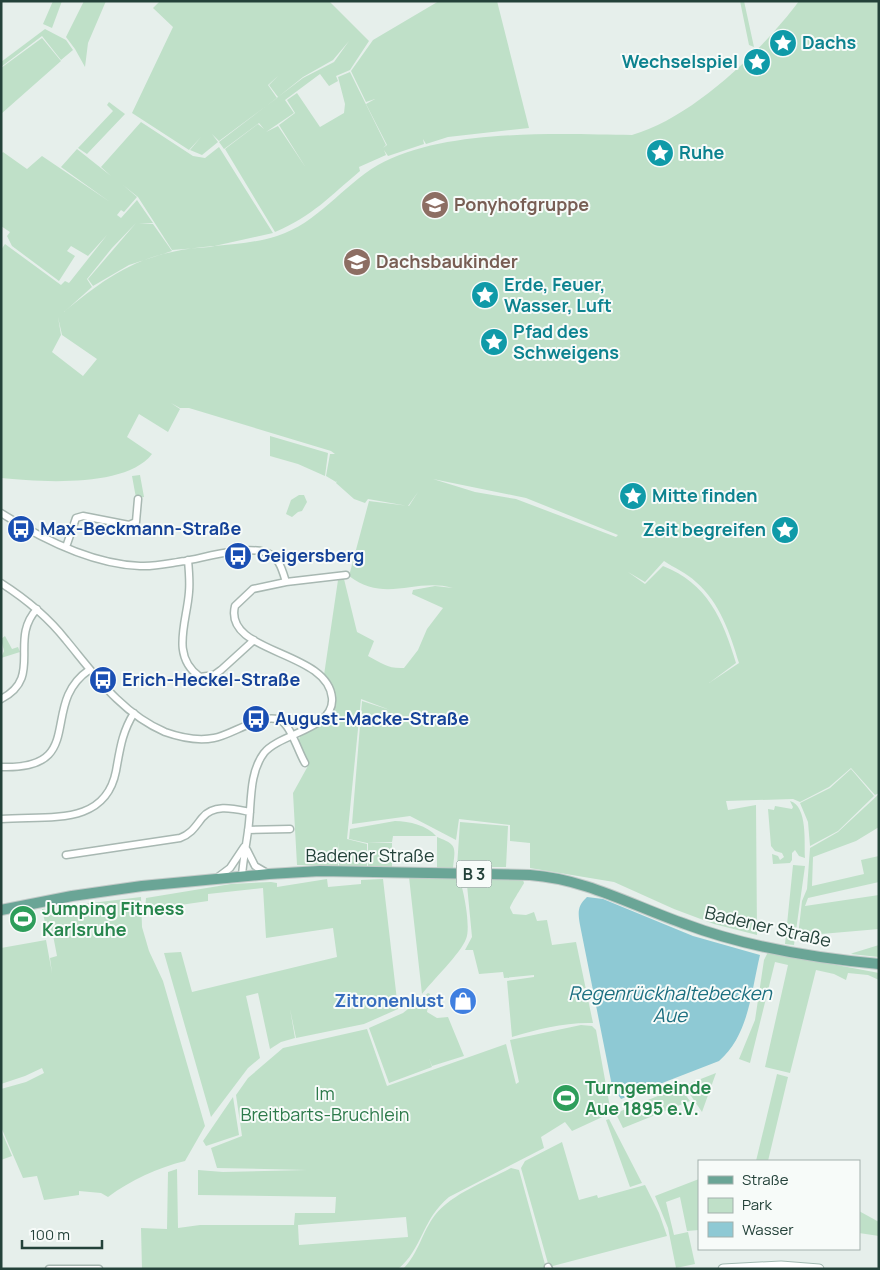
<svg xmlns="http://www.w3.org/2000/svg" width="880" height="1270" viewBox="0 0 880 1270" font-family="Manrope,sans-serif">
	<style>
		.green { fill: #bfe0c8; fill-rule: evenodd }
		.water { fill: #8ec9d4 }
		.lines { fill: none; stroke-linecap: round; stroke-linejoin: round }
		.street-casing { stroke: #a8b8b2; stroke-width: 9 }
		.secondary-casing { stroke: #a4bbb3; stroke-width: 11 }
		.primary-casing { stroke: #c2cac8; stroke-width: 12 }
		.street { stroke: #fff; stroke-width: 6 }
		.secondary { stroke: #fff; stroke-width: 9 }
		.primary { stroke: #6aa596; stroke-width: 10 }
		.labels { text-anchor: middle; stroke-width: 4; stroke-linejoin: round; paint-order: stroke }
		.shield { fill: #f7fbf9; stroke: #637a73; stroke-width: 1 }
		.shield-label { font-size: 16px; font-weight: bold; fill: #24423a }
		.culture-label { font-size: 18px; font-weight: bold; fill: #0d838f; stroke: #f7fbf9; text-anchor: start }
		.education-label { font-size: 18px; font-weight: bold; fill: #785e54; stroke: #f7fbf9; text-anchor: start }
		.transit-label { font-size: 18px; font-weight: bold; fill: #164399; stroke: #f7fbf9; text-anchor: start }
		.street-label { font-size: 18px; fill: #24423a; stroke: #f7fbf9 }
		.leisure-label { font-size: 18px; font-weight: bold; fill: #27864d; stroke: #f7fbf9; text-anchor: start }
		.shop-label { font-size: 18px; font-weight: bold; fill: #366cbe; stroke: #f7fbf9; text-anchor: end }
		.park-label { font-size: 18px; fill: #2d7a4b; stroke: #f7fbf9 }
		.water-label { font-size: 19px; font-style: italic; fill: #1c6f80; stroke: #f7fbf9 }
	</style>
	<rect width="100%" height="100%" fill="#e6efeb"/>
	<path class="green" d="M 53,1 L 62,1 L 52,28 L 43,24 Z
		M 84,1 L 106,1 L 88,43 L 85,67 L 75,49 L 66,37 Z
		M 160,1 L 329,1 L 369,41 L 350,70 L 336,76 L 338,81 L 329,86 L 320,74 L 285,100 L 294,113 L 266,132 L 278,126 L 306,168 L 279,125 L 295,113 L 287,100 L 297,93 L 320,127 L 344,113 L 345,104 L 338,77 L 350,72 L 386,145 L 383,148 L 387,145 L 366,104 L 375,99 L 366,102 L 351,71 L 373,40 L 439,1 L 497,1 L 529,128 L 448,137 L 426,144 L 423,139 L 424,144 L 388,156 L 384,150 L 386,155 L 359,167 L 360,171 C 330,196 313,216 275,232 L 225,149 L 258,124 L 264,129 L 259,123 L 224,149 L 219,142 L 303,78 L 334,62 L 349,41 L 333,60 L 303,77 L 292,64 L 303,77 L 278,97 L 269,85 L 278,76 L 268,85 L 277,98 L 219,141 L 212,134 L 218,142 L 202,155 L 190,150 L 201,137 L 189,150 L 132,113 L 173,27 L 153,8 Z
		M 740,1 L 744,1 L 754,47 L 749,45 Z
		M 799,1 L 879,1 L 879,793 L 875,795 L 851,768 L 829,787 L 800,802 L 793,799 L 726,801 L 728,810 L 756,805 L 757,935 L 714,924 L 674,909 L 614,882 L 530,868 L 530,843 L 510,841 L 510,825 L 459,819 L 456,840 L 410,816 L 352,824 L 362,701 L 390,710 L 361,699 L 347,839 L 367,844 L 367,866 L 339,866 L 338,841 L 338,866 L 297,865 L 293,793 L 309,764 L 298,743 L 300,736 C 330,722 350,707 324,675 L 338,580 L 344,579 L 357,632 L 374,641 L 368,656 C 382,663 388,669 404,668 L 418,650 L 427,629 L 443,608 L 412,594 L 413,590 L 435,586 L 453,588 C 415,577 386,604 349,576 L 369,501 L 409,506 L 418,492 L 408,506 L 368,499 L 365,503 L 354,499 L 336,483 L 337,481 L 336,482 L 326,476 L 330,454 L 335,454 L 331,451 L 189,408 L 180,408 L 171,403 L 180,409 L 168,432 L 139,414 L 127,437 L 152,454 C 126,488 40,482 1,478 L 1,250 L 5,244 L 61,285 L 65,281 L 69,283 L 107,235 L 88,256 L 71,246 L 67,251 L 75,256 L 59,281 L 12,246 L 7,236 L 10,232 L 1,226 L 1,154 L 3,152 L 27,169 L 42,156 L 110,202 L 61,167 L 77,149 L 111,176 L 101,167 L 141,122 L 193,156 L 205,158 L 219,147 L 273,233 L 210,247 L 172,250 L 138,197 L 123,185 L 137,197 L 124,212 L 121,210 L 117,215 L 121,218 L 137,200 L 153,223 L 139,223 L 153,224 L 172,251 L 129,265 L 93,286 L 88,279 L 136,223 L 112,248 L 87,279 L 92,287 L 64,312 C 96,285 130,260 172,252 C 207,244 242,247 277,236 C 318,223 342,186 378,165 C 444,128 558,134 632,135 C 692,118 762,51 799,1 ZM 58,317 L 62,335 L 97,359 L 83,376 L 52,352 L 61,335 ZM 433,479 L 526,498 L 618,535 L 616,537 L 516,499 L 475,492 ZM 664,561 C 674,568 687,573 696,582 C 720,603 730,633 739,663 L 709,683 L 736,663 C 723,619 707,583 663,566 L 645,584 L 628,572 L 645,582 Z
		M 45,29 L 66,40 L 73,50 L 61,60 L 42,36 L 1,67 L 1,62 Z
		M 42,38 L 61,61 L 1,114 L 1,68 Z
		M 109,102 L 125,114 L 87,154 L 78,148 L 113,111 L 107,105 Z
		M 270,436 L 328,453 L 325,476 L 298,464 L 270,456 Z
		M 140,475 L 144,497 L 136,498 L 132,476 Z
		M 299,495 L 304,495 L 307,502 L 302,511 L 298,512 L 292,517 L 286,514 L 291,500 Z
		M 5,636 L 12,649 L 18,647 L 20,652 L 1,658 L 4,651 L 1,639 Z
		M 851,769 L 874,796 L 838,831 L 810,846 L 808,822 L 800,803 L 830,788 Z
		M 879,794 L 879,827 L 856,841 L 813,857 L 812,886 L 864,874 L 861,860 L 879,856 L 879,882 L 808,898 L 805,906 L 879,895 L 879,929 L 798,936 L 802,901 L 807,889 L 810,848 L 838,832 Z
		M 790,801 C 808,806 804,843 805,858 L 799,856 L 795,850 L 792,853 L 792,860 L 790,863 L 773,864 L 772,854 L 778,856 L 780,860 L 784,857 L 782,853 L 775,851 L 771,846 L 768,809 L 774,810 L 775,806 L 792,809 L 793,807 Z
		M 395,821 C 409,821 428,826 436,836 L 393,836 L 392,842 L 367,843 L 349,839 L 350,829 Z
		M 460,822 L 508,826 L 506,867 L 457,867 Z
		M 437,837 C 458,845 455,847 453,868 L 437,868 Z
		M 368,843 L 392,843 L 392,867 L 368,866 Z
		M 793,865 L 805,866 L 794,945 L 785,944 Z
		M 409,877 L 459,878 C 464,890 471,928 466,939 C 461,953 432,981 422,994 Z
		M 327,879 L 328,887 L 361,884 L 361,880 L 383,879 L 398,1009 L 364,1024 L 296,1038 L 290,1009 L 295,1038 L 281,1042 L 270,1049 L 258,993 L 246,996 L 260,1058 L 248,1068 L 211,1117 L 164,953 L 181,952 L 192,992 L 337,957 L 333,928 L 266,938 L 263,888 L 208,894 L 208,901 L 145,910 L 146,898 L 231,884 L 271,882 L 277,883 L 277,887 Z
		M 471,879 L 523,880 L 524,883 C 522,887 510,905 510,908 L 513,914 L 526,915 L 534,912 L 537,921 L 547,920 L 552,945 L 576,942 L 593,1023 C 566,1022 538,1029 512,1037 L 507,981 L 534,977 L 534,975 L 504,978 L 503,972 L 479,974 L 473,950 L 465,950 L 472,937 L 467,885 Z
		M 141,897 L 142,927 L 149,951 L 163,981 L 205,1126 L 185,1161 C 157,1168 131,1180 108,1197 L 101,1193 L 79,1191 L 79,1195 L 44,1200 L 37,1176 L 23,1178 L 1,1127 L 1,1089 L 26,1082 L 44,1073 L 42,1068 L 25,1076 L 1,1084 L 1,948 L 46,940 L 52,973 L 50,958 L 57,956 L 53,935 L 48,936 L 42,909 Z
		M 879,945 L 879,957 L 851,954 L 853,953 Z
		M 768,952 L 879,973 L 879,980 L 868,975 L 848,973 L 846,980 L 834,974 L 816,970 L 790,1073 L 765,1067 L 788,965 L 775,962 L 750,1063 L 739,1059 L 755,1020 L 764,960 Z
		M 428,993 L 430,994 L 427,1012 L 437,1018 L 448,1017 L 464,1056 L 432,1066 L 429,1058 L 432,1067 L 389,1083 L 369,1028 L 403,1013 Z
		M 581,1025 L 592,1026 L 596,1030 L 611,1113 L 572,1131 L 565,1122 L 541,1137 L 544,1148 L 449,1197 C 422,1219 422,1250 398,1269 L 142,1269 L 141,1228 L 167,1229 L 168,1172 L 177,1169 L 178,1228 L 200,1225 L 294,1225 L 295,1213 L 335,1213 L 336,1197 L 198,1195 L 198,1170 L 223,1172 L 307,1170 L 217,1168 L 211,1148 L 242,1136 L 236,1095 L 248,1078 L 283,1048 L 367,1029 L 387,1086 L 506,1044 L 516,1084 L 519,1082 L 510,1040 ZM 406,1217 L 408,1237 L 299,1245 L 298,1225 Z
		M 716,1073 L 702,1112 L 685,1087 L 688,1084 Z
		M 777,1074 L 788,1077 L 768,1161 L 756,1161 Z
		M 675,1089 L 681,1089 L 690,1101 L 623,1128 L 617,1116 L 621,1111 Z
		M 233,1097 L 239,1135 L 206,1146 L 203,1141 Z
		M 609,1119 L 642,1183 L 630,1187 L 606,1120 Z
		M 1,1130 L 12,1156 L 1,1160 Z
		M 562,1142 L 579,1200 L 597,1195 L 598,1198 L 645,1185 L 659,1213 L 667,1236 L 549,1267 L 521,1168 L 525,1161 Z
		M 511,1168 L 519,1170 L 546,1268 L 403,1269 C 419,1253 422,1232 435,1215 C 453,1193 487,1181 511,1168 Z
		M 699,1179 L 699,1230 L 687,1231 L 680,1197 L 666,1202 L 674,1235 L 688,1232 L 695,1264 L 676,1268 L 668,1228 L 655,1196 Z
		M 859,1211 L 879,1222 L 879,1236 L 859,1233 Z"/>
	<path class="water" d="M 587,897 L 603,899 L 693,936 L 760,955 C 751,992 749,1035 719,1061 L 621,1099 L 612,1086 L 580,925 C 578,913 577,906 587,897 Z"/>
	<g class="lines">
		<g class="street-casing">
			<path id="street" d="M 1,513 C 42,539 91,564 140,566 C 155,567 170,563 185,561 C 207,557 243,546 265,552 C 279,556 282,569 286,582
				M 66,547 L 76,518 L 83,516 L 129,525 L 136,522 L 138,499
				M 188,560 C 189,571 190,582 189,592 C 187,622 170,656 200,677 L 214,675 L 221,670 L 254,640
				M 1,583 C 26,599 48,617 66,640 C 95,675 121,713 165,732 C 179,737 198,741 214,738 C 233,735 268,708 284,723 C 292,730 299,753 305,763
				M 1,699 C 44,677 8,640 37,609
				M 1,767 C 89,770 38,705 89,670
				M 1,819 C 45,815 105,828 116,771 C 120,749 122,732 134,713
				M 248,830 L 290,829
				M 247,850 L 255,866 L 267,873
				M 66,855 L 180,838 C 191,834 195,827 202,818 C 214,803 235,809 250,812
				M 242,876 C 243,861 246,846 248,831 C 252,806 248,774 264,753 C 280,733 335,729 332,698 C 328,650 223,654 235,606 L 253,589 L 286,582 L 346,575
				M 218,877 L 230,868 L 244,847
				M 548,1267 L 549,1269
				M 49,1269 L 99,1269"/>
		</g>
		<g class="secondary-casing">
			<path id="secondary" d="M 723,1269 L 781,1266 L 819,1269"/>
		</g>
		<g class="primary-casing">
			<path id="primary" d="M 1,910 L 72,896 L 142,886 L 269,874 L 320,871 L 530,875 C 586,879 633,906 685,924 C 746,947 814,958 879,964"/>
		</g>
		<use href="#street" class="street"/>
		<use href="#secondary" class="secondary"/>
		<use href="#primary" class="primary"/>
	</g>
	<defs>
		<g id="sight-disc" transform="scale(1.4375)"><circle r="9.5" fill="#0f9aa8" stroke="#f7fbf9"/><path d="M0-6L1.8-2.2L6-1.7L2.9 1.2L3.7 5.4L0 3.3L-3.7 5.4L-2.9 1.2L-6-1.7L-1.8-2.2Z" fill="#fff"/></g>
		<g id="school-disc" transform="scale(1.4375)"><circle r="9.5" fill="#8d6e63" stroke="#f7fbf9"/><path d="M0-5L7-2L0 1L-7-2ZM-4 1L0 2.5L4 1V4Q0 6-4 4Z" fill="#fff"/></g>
		<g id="bus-disc" transform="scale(1.4375)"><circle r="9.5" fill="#1a4fb4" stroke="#f7fbf9"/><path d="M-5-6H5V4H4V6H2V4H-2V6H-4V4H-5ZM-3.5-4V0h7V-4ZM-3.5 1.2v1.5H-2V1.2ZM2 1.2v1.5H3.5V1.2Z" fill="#fff"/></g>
		<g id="stadium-disc" transform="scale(1.4375)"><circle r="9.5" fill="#2e9e5b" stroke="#f7fbf9"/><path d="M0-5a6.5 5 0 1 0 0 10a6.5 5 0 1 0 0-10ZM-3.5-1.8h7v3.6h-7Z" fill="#fff"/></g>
		<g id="shop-disc" transform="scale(1.4375)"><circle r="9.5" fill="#3f7fe0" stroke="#f7fbf9"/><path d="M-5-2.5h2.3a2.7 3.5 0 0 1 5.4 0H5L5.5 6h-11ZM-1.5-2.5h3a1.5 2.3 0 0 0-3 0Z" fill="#fff"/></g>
	</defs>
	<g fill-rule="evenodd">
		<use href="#sight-disc" x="783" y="43"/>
		<use href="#sight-disc" x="757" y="62"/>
		<use href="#sight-disc" x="660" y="153"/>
		<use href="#school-disc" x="435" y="205"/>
		<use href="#school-disc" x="357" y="262"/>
		<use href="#sight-disc" x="485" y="295"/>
		<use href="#sight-disc" x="494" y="342"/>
		<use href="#sight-disc" x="633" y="496"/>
		<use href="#bus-disc" x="21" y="529"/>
		<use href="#sight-disc" x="785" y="530"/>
		<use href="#bus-disc" x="238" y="556"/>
		<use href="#bus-disc" x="103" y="680"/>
		<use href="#bus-disc" x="256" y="719"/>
		<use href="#stadium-disc" x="23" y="919"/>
		<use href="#shop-disc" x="463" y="1001"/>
		<use href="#stadium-disc" x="566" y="1098"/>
	</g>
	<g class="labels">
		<rect class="shield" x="456.5" y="860.5" width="35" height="27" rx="4"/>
		<g class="shield-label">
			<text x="474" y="880">B 3</text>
		</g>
		<g class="culture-label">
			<text x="802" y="49">Dachs</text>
			<text x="738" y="68" text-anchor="end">Wechselspiel</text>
			<text x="679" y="159">Ruhe</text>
			<text x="504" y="291">Erde, Feuer,<tspan x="504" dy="21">Wasser, Luft</tspan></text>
			<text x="513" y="338">Pfad des<tspan x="513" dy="21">Schweigens</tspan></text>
			<text x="652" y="502">Mitte finden</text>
			<text x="766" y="536" text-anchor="end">Zeit begreifen</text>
		</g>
		<g class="education-label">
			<text x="454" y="211">Ponyhofgruppe</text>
			<text x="376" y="268">Dachsbaukinder</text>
		</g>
		<g class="transit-label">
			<text x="40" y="535">Max-Beckmann-Straße</text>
			<text x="257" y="562">Geigersberg</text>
			<text x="122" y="686">Erich-Heckel-Straße</text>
			<text x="275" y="725">August-Macke-Straße</text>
		</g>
		<g class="street-label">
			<text x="370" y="862">Badener Straße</text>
			<text transform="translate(768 927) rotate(13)" y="6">Badener Straße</text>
		</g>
		<g class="leisure-label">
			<text x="42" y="915">Jumping Fitness<tspan x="42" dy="21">Karlsruhe</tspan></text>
			<text x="585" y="1094">Turngemeinde<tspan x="585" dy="21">Aue 1895 e.V.</tspan></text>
		</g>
		<g class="shop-label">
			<text x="444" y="1007">Zitronenlust</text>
		</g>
		<g class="park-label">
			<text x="325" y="1100">Im<tspan x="325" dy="21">Breitbarts-Bruchlein</tspan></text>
		</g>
		<g class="water-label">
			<text x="670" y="1000">Regenrückhaltebecken<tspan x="670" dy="22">Aue</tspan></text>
		</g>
	</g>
	<rect width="880" height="1270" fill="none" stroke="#24423a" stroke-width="5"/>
	<rect x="698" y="1160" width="162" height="90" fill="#f7fbf9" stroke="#a3b1ad"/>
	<rect x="708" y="1176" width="25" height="8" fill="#6aa596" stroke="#a3b1ad"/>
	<text x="742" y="1185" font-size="15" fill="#24423a">Straße</text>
	<rect x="708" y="1198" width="25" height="15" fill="#bfe0c8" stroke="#a3b1ad"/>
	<text x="742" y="1210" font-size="15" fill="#24423a">Park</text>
	<rect x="708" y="1222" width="25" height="15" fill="#8ec9d4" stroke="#a3b1ad"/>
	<text x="742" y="1235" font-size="15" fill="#24423a">Wasser</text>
	<path d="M22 1240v8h80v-8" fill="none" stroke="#24423a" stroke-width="2.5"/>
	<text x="30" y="1240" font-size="15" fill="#24423a" stroke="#f7fbf9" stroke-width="4" paint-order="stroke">100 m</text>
</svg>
